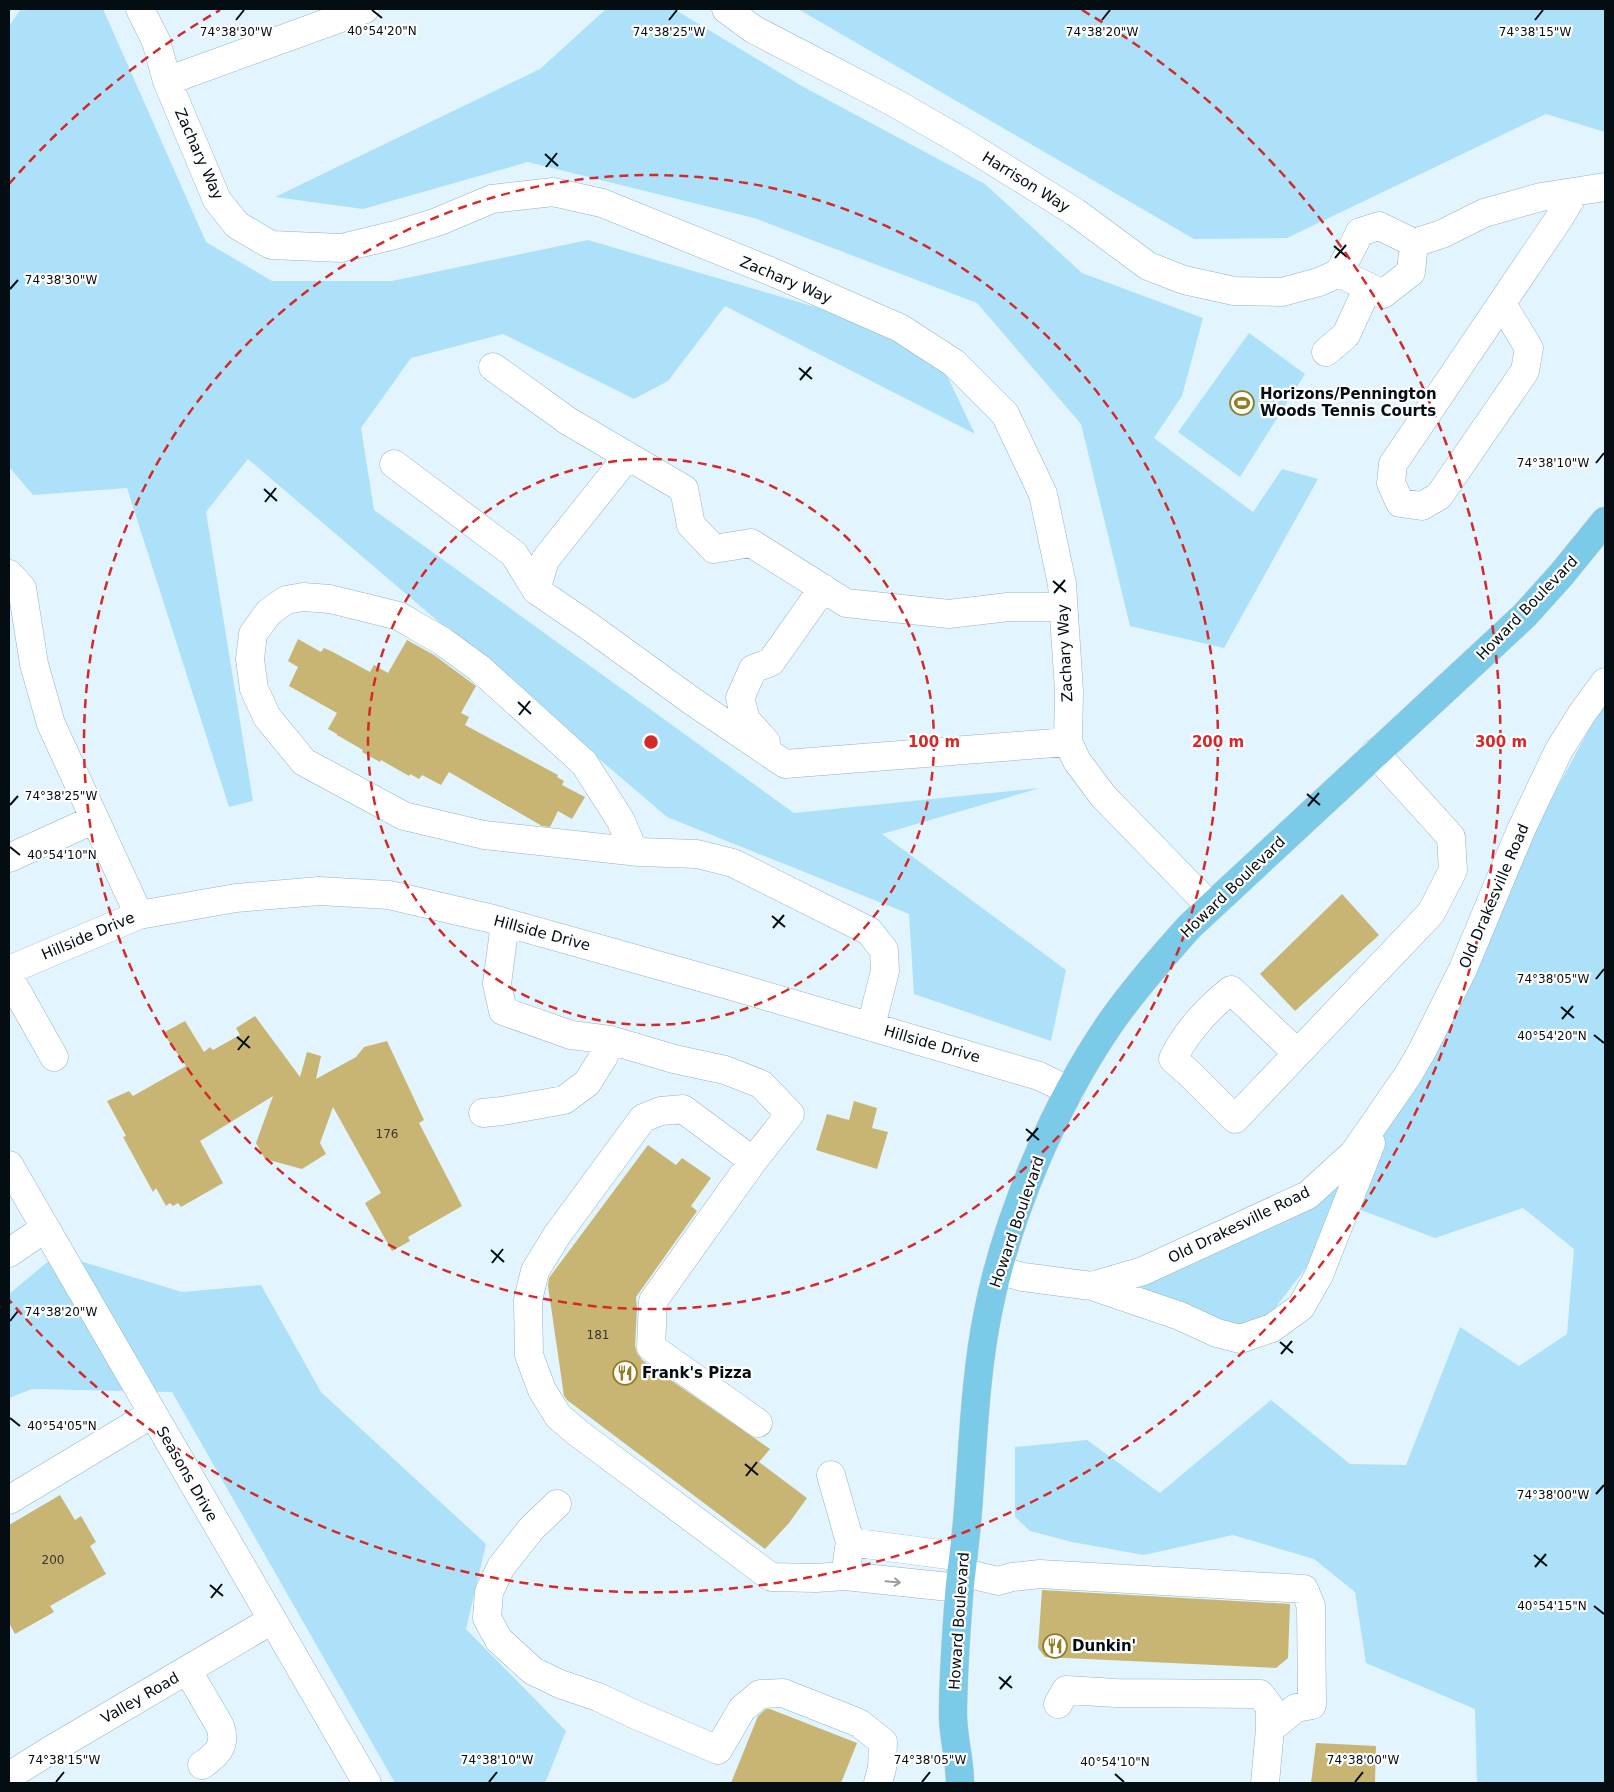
<svg xmlns="http://www.w3.org/2000/svg" width="1614" height="1792" viewBox="0 0 1614 1792" font-family="'DejaVu Sans',sans-serif">
	<style>
		.green { fill: #ade0f9 }
		.building { fill: #c8b574 }
		.lines { fill: none; stroke-linecap: round; stroke-linejoin: round }
		.minor-casing { stroke: #94b3c2; stroke-width: 29 }
		.major-casing { stroke: #d2d3d4; stroke-width: 29 }
		.minor { stroke: #fff; stroke-width: 28 }
		.major { stroke: #7acae8; stroke-width: 28 }
		.oneway { stroke: #9a9ea0 }
		.ticks { fill: none; stroke: #030d12; stroke-width: 2 }
		.ring { fill: none; stroke: #d62828; stroke-width: 2.5; stroke-dasharray: 9 6 }
		.labels { text-anchor: middle; stroke-width: 4.5; stroke-linejoin: round; paint-order: stroke }
		.number-label { font-size: 12px; fill: #34372a }
		.street-label { font-size: 15px; fill: #030d12; stroke: #fefefe }
		.poi-label { font-size: 15px; font-weight: bold; fill: #030d12; stroke: #fefefe; text-anchor: start }
		.ticks-label { font-size: 12px; text-anchor: middle; fill: #030d12; stroke: #fefefe; stroke-width: 4.5; stroke-linejoin: round; paint-order: stroke }
		.centre { fill: #d62828; stroke: #fefefe; stroke-width: 2.5 }
		.ring-label { font-size: 15px; text-anchor: middle; font-weight: bold; fill: #d62828; stroke: #fefefe; stroke-width: 4.5; stroke-linejoin: round; paint-order: stroke }
	</style>
	<rect width="100%" height="100%" fill="#e2f5fe"/>
	<path class="green" d="M 21,9 L 103,9 L 206,242 L 272,281 L 392,281 L 588,240 L 846,316 L 940,361 L 975,434 L 725,306 L 668,381 L 634,399 L 503,334 L 411,358 L 361,428 L 374,510 L 794,813 L 1040,788 L 882,834 L 1066,970 L 1051,1041 L 914,994 L 909,914 L 667,817 L 248,459 L 206,512 L 253,801 L 229,807 L 127,488 L 33,495 L 9,467 L 9,26 Z
		M 606,9 L 674,9 L 800,85 L 985,184 L 1082,273 L 1203,318 L 1182,396 L 1154,438 L 1253,512 L 1282,469 L 1318,479 L 1224,648 L 1130,626 L 1081,424 L 977,303 L 754,218 L 528,162 L 363,209 L 275,197 L 540,69 Z
		M 798,9 L 1605,9 L 1605,132 L 1546,114 L 1287,238 L 1194,239 Z
		M 1249,333 L 1305,374 L 1240,477 L 1178,432 Z
		M 1605,700 L 1605,1783 L 1477,1783 L 1475,1709 L 1366,1663 L 1355,1592 L 1314,1559 L 1233,1535 L 1144,1555 L 1072,1542 L 1030,1531 L 1015,1517 L 1015,1447 L 1087,1440 L 1160,1493 L 1271,1400 L 1350,1464 L 1406,1465 L 1460,1327 L 1519,1366 L 1567,1334 L 1574,1249 L 1523,1208 L 1435,1238 L 1353,1207 L 1255,1334 L 1105,1275 L 1297,1201 L 1368,1136 Z
		M 57,1254 L 182,1292 L 261,1285 L 321,1392 L 486,1544 L 466,1629 L 566,1731 L 545,1783 L 395,1783 L 172,1392 L 32,1389 L 9,1398 L 9,1294 Z"/>
	<path class="building" d="M 298,639 L 321,652 L 324,648 L 331,651 L 370,672 L 374,665 L 388,673 L 407,640 L 434,655 L 476,686 L 461,713 L 469,717 L 465,725 L 558,775 L 557,777 L 564,781 L 562,785 L 585,797 L 572,819 L 558,811 L 550,827 L 542,826 L 449,772 L 441,785 L 422,775 L 419,779 L 410,774 L 409,776 L 381,760 L 380,762 L 362,752 L 363,750 L 337,735 L 337,734 L 328,729 L 337,713 L 289,686 L 298,667 L 288,661 Z
		M 1342,894 L 1379,935 L 1295,1011 L 1260,974 Z
		M 255,1016 L 300,1077 L 307,1052 L 321,1056 L 316,1079 L 356,1057 L 364,1047 L 387,1041 L 424,1120 L 419,1123 L 462,1206 L 408,1237 L 410,1241 L 392,1251 L 365,1203 L 381,1193 L 333,1107 L 320,1143 L 326,1154 L 302,1169 L 265,1159 L 256,1143 L 273,1096 L 200,1141 L 223,1183 L 181,1207 L 178,1203 L 173,1206 L 170,1203 L 166,1206 L 156,1188 L 153,1192 L 123,1137 L 126,1136 L 107,1101 L 129,1091 L 133,1096 L 186,1066 L 163,1033 L 185,1021 L 204,1052 L 210,1047 L 213,1050 L 240,1035 L 236,1028 Z
		M 854,1101 L 877,1108 L 872,1128 L 888,1132 L 877,1169 L 816,1150 L 827,1114 L 849,1120 Z
		M 648,1145 L 676,1165 L 682,1158 L 711,1178 L 691,1206 L 697,1211 L 636,1297 L 637,1308 L 635,1346 L 637,1353 L 642,1360 L 770,1449 L 759,1462 L 807,1498 L 789,1523 L 765,1549 L 567,1400 L 564,1396 L 548,1286 L 549,1278 Z
		M 60,1495 L 75,1520 L 81,1516 L 96,1542 L 90,1546 L 106,1574 L 50,1606 L 54,1612 L 15,1634 L 9,1623 L 9,1525 Z
		M 1042,1590 L 1290,1604 L 1288,1658 L 1276,1668 L 1045,1657 L 1038,1648 Z
		M 766,1709 L 770,1709 L 857,1743 L 841,1783 L 731,1783 L 758,1716 Z
		M 1316,1743 L 1376,1746 L 1375,1783 L 1311,1783 Z"/>
	<g class="lines">
		<g class="minor-casing">
			<path id="minor" d="M 140,9 L 156,41 L 167,81 L 217,200 L 237,225 L 271,245 L 341,248 L 395,235 L 437,222 L 492,199 L 553,192 L 602,203 L 777,274 L 900,328 L 954,363 L 1005,414 L 1043,494 L 1062,584 L 1069,691 L 1068,742 L 1077,761 L 1103,796 L 1210,906
				M 726,9 L 753,29 L 895,103 L 961,141 L 1075,212 L 1148,266 L 1184,280 L 1234,291 L 1282,292 L 1319,282 L 1339,273 L 1360,232 L 1379,226 L 1414,243
				M 167,81 L 365,9
				M 1339,273 L 1383,294 L 1411,272 L 1414,243 L 1442,234 L 1484,213 L 1541,197 L 1605,187
				M 1502,304 L 1529,348 L 1525,371 L 1439,496 L 1422,506 L 1400,503 L 1391,483 L 1393,464 L 1558,220 L 1575,192
				M 1326,352 L 1346,335 L 1368,287
				M 493,367 L 568,421 L 684,489 L 691,525 L 714,549 L 751,543 L 846,603 L 949,614 L 1008,607 L 1063,607
				M 394,464 L 514,554 L 536,590 L 590,627 L 692,701 L 785,764 L 1068,742
				M 9,574 L 22,588 L 34,664 L 51,724 L 139,915
				M 536,590 L 545,560 L 628,456
				M 766,742 L 746,720 L 740,698 L 753,669 L 771,662 L 823,588
				M 639,852 L 631,845 L 621,821 L 584,763 L 479,668 L 442,641 L 421,629 L 399,616 L 330,599 L 303,597 L 286,600 L 269,612 L 253,634 L 250,659 L 254,689 L 267,717 L 304,762 L 404,816 L 484,835 L 639,852 L 697,854 L 733,863 L 869,931 L 884,950 L 885,971 L 871,1026
				M 9,858 L 95,819
				M 505,923 L 497,984 L 503,1011 L 571,1035 L 610,1040 L 674,1059 L 725,1070 L 761,1084 L 790,1114 L 753,1161 L 653,1301 L 651,1347 L 758,1423
				M 9,970 L 139,915 L 236,898 L 319,891 L 389,895 L 493,919 L 725,984 L 1039,1076 L 1070,1091
				M 9,977 L 54,1057
				M 1297,1053 L 1231,990 C 1208,1008 1185,1033 1173,1059 L 1190,1074 L 1235,1119 L 1431,913 L 1453,870 L 1451,837 L 1375,753
				M 483,1113 L 502,1111 L 564,1100 L 587,1083 L 604,1056 L 610,1040
				M 753,1161 L 683,1109 L 661,1111 L 643,1118 L 557,1235 L 535,1271 L 528,1300 L 529,1355 L 542,1390 L 558,1416 L 578,1433 L 771,1577 L 816,1578 L 845,1576 L 850,1542 L 831,1475
				M 9,1165 L 367,1783
				M 9,1253 L 45,1228
				M 998,1270 L 1023,1277 L 1092,1286 L 1143,1271 L 1308,1195 L 1354,1153 L 1408,1075 L 1422,1051 L 1463,969 L 1521,830 L 1559,750 L 1583,712 L 1605,682
				M 1092,1286 L 1180,1316 L 1217,1333 L 1240,1339 L 1272,1328 L 1301,1307 L 1319,1275 L 1371,1143
				M 9,1500 L 152,1414
				M 557,1504 L 531,1529 L 501,1567 L 489,1592 L 487,1618 L 499,1640 L 533,1671 L 560,1684 L 598,1697 L 636,1715 L 718,1750 L 742,1709 L 760,1694 L 783,1693 L 859,1723 L 883,1742 L 882,1768 L 878,1783
				M 850,1542 L 963,1557
				M 961,1572 L 998,1581 L 1012,1577 L 1040,1574 L 1304,1589 L 1311,1606 L 1312,1705 L 1296,1708 L 1270,1729
				M 845,1576 L 959,1588
				M 188,1671 L 220,1726 C 227,1745 217,1755 202,1765
				M 1058,1704 L 1066,1690 L 1116,1693 L 1260,1694 L 1270,1707 L 1270,1729 L 1265,1783
				M 9,1776 L 49,1751 L 272,1620"/>
		</g>
		<g class="major-casing">
			<path id="major" d="M 960,1783 C 960,1760 953,1738 953,1715 C 953,1675 956,1635 959,1595 C 961,1571 965,1547 967,1522 C 973,1452 974,1381 988,1312 C 1007,1216 1055,1103 1111,1022 C 1135,988 1162,957 1190,926 L 1524,616 L 1561,575 L 1605,521"/>
		</g>
		<use href="#minor" class="minor"/>
		<use href="#major" class="major"/>
	</g>
	<defs><path id="oneway-shaft" d="M-6 0H5M1.5-3L5.5 0L1.5 3" fill="none" stroke-width="1.6" stroke-linecap="round" stroke-linejoin="round" transform="scale(1.25)"/></defs>
	<use class="oneway" href="#oneway-shaft" transform="translate(893 1582) rotate(5)"/>
	<path class="ticks" d="M 372,10 L 382,18M 236,20 L 244,10M 669,20 L 677,10M 1102,20 L 1110,10M 1535,20 L 1543,10M 545,154 L 558,166M 546,167 L 557,153M 1334,246 L 1347,257M 1335,258 L 1346,245M 10,289 L 18,280M 799,368 L 812,379M 800,380 L 811,367M 1596,463 L 1604,453M 264,489 L 277,501M 265,502 L 276,488M 1053,581 L 1066,592M 1054,593 L 1065,580M 518,702 L 531,714M 519,715 L 530,701M 1307,794 L 1320,805M 10,805 L 18,796M 1308,806 L 1319,793M 10,847 L 20,855M 772,916 L 785,927M 773,928 L 784,915M 1596,979 L 1604,969M 1561,1007 L 1574,1018M 1562,1019 L 1573,1006M 1594,1035 L 1604,1043M 237,1037 L 250,1048M 238,1050 L 249,1036M 1026,1129 L 1039,1140M 1027,1141 L 1038,1128M 491,1250 L 504,1262M 492,1263 L 503,1249M 10,1321 L 18,1311M 1280,1342 L 1293,1353M 1281,1354 L 1292,1341M 10,1418 L 20,1426M 745,1464 L 758,1475M 746,1476 L 757,1462M 1596,1494 L 1604,1485M 1534,1555 L 1547,1566M 1535,1567 L 1546,1554M 210,1585 L 223,1596M 211,1598 L 222,1584M 1594,1606 L 1604,1614M 999,1677 L 1012,1688M 1000,1689 L 1011,1676M 1115,1774 L 1124,1782M 56,1782 L 64,1772M 489,1782 L 497,1772M 922,1782 L 930,1772M 1355,1782 L 1363,1772"/>
	<g class="ring">
		<circle cx="651" cy="742" r="283"/>
		<circle cx="651" cy="742" r="567"/>
		<path d="M9 184A850 850 0 0 1 220 10M1082 10A850 850 0 1 1 9 1300"/>
	</g>
	<defs>
		<g id="stadium-ring" transform="scale(1.25)"><circle r="9.5" fill="#fefefe" stroke="#927b21" stroke-width="1.5"/><path d="M0-5a6.5 5 0 1 0 0 10a6.5 5 0 1 0 0-10ZM-3.5-1.8h7v3.6h-7Z" fill="#927b21"/></g>
		<g id="restaurant-ring" transform="scale(1.25)"><circle r="9.5" fill="#fefefe" stroke="#927b21" stroke-width="1.5"/><path d="M-5-6h1v4h1v-4h1v4h1v-4h1v5L-1.5 .5V6h-2V.5L-5-1ZM5-6V6H3V1.5H1.5Q1.5-4 5-6Z" fill="#927b21"/></g>
	</defs>
	<g fill-rule="evenodd">
		<use href="#stadium-ring" x="1242" y="403"/>
		<use href="#restaurant-ring" x="625" y="1373"/>
		<use href="#restaurant-ring" x="1055" y="1646"/>
	</g>
	<g class="labels">
		<g class="number-label">
			<text x="387" y="1138">176</text>
			<text x="598" y="1339">181</text>
			<text x="53" y="1564">200</text>
		</g>
		<g class="street-label">
			<text transform="translate(199 154) rotate(66)" y="5">Zachary Way</text>
			<text transform="translate(1026 182) rotate(32)" y="5">Harrison Way</text>
			<text transform="translate(786 280) rotate(23)" y="5">Zachary Way</text>
			<text transform="translate(1527 608) rotate(-46)" y="5">Howard Boulevard</text>
			<text transform="translate(1065 653) rotate(-93)" y="5">Zachary Way</text>
			<text transform="translate(1233 887) rotate(-44)" y="5">Howard Boulevard</text>
			<text transform="translate(1494 896) rotate(-67)" y="5">Old Drakesville Road</text>
			<text transform="translate(542 933) rotate(15)" y="5">Hillside Drive</text>
			<text transform="translate(88 936) rotate(-23)" y="5">Hillside Drive</text>
			<text transform="translate(932 1044) rotate(16)" y="5">Hillside Drive</text>
			<text transform="translate(1017 1222) rotate(-71)" y="5">Howard Boulevard</text>
			<text transform="translate(1239 1225) rotate(-26)" y="5">Old Drakesville Road</text>
			<text transform="translate(187 1474) rotate(60)" y="5">Seasons Drive</text>
			<text transform="translate(959 1621) rotate(-86)" y="5">Howard Boulevard</text>
			<text transform="translate(140 1698) rotate(-30)" y="5">Valley Road</text>
		</g>
		<g class="poi-label">
			<text x="1260" y="399">Horizons/Pennington<tspan x="1260" dy="17">Woods Tennis Courts</tspan></text>
			<text x="642" y="1378">Frank's Pizza</text>
			<text x="1072" y="1651">Dunkin'</text>
		</g>
	</g>
	<g class="ticks-label">
		<text x="382" y="35">40°54'20"N</text>
		<text x="236" y="36">74°38'30"W</text>
		<text x="669" y="36">74°38'25"W</text>
		<text x="1102" y="36">74°38'20"W</text>
		<text x="1535" y="36">74°38'15"W</text>
		<text x="61" y="284">74°38'30"W</text>
		<text x="1553" y="467">74°38'10"W</text>
		<text x="61" y="800">74°38'25"W</text>
		<text x="62" y="859">40°54'10"N</text>
		<text x="1553" y="983">74°38'05"W</text>
		<text x="1552" y="1040">40°54'20"N</text>
		<text x="61" y="1316">74°38'20"W</text>
		<text x="62" y="1430">40°54'05"N</text>
		<text x="1553" y="1499">74°38'00"W</text>
		<text x="1552" y="1610">40°54'15"N</text>
		<text x="64" y="1764">74°38'15"W</text>
		<text x="497" y="1764">74°38'10"W</text>
		<text x="930" y="1764">74°38'05"W</text>
		<text x="1363" y="1764">74°38'00"W</text>
		<text x="1115" y="1766">40°54'10"N</text>
	</g>
	<circle cx="651" cy="742" r="8" class="centre"/>
	<g class="ring-label">
		<text x="934" y="747">100 m</text>
		<text x="1218" y="747">200 m</text>
		<text x="1501" y="747">300 m</text>
	</g>
	<rect width="1614" height="1792" fill="none" stroke="#030d12" stroke-width="20"/>
</svg>
